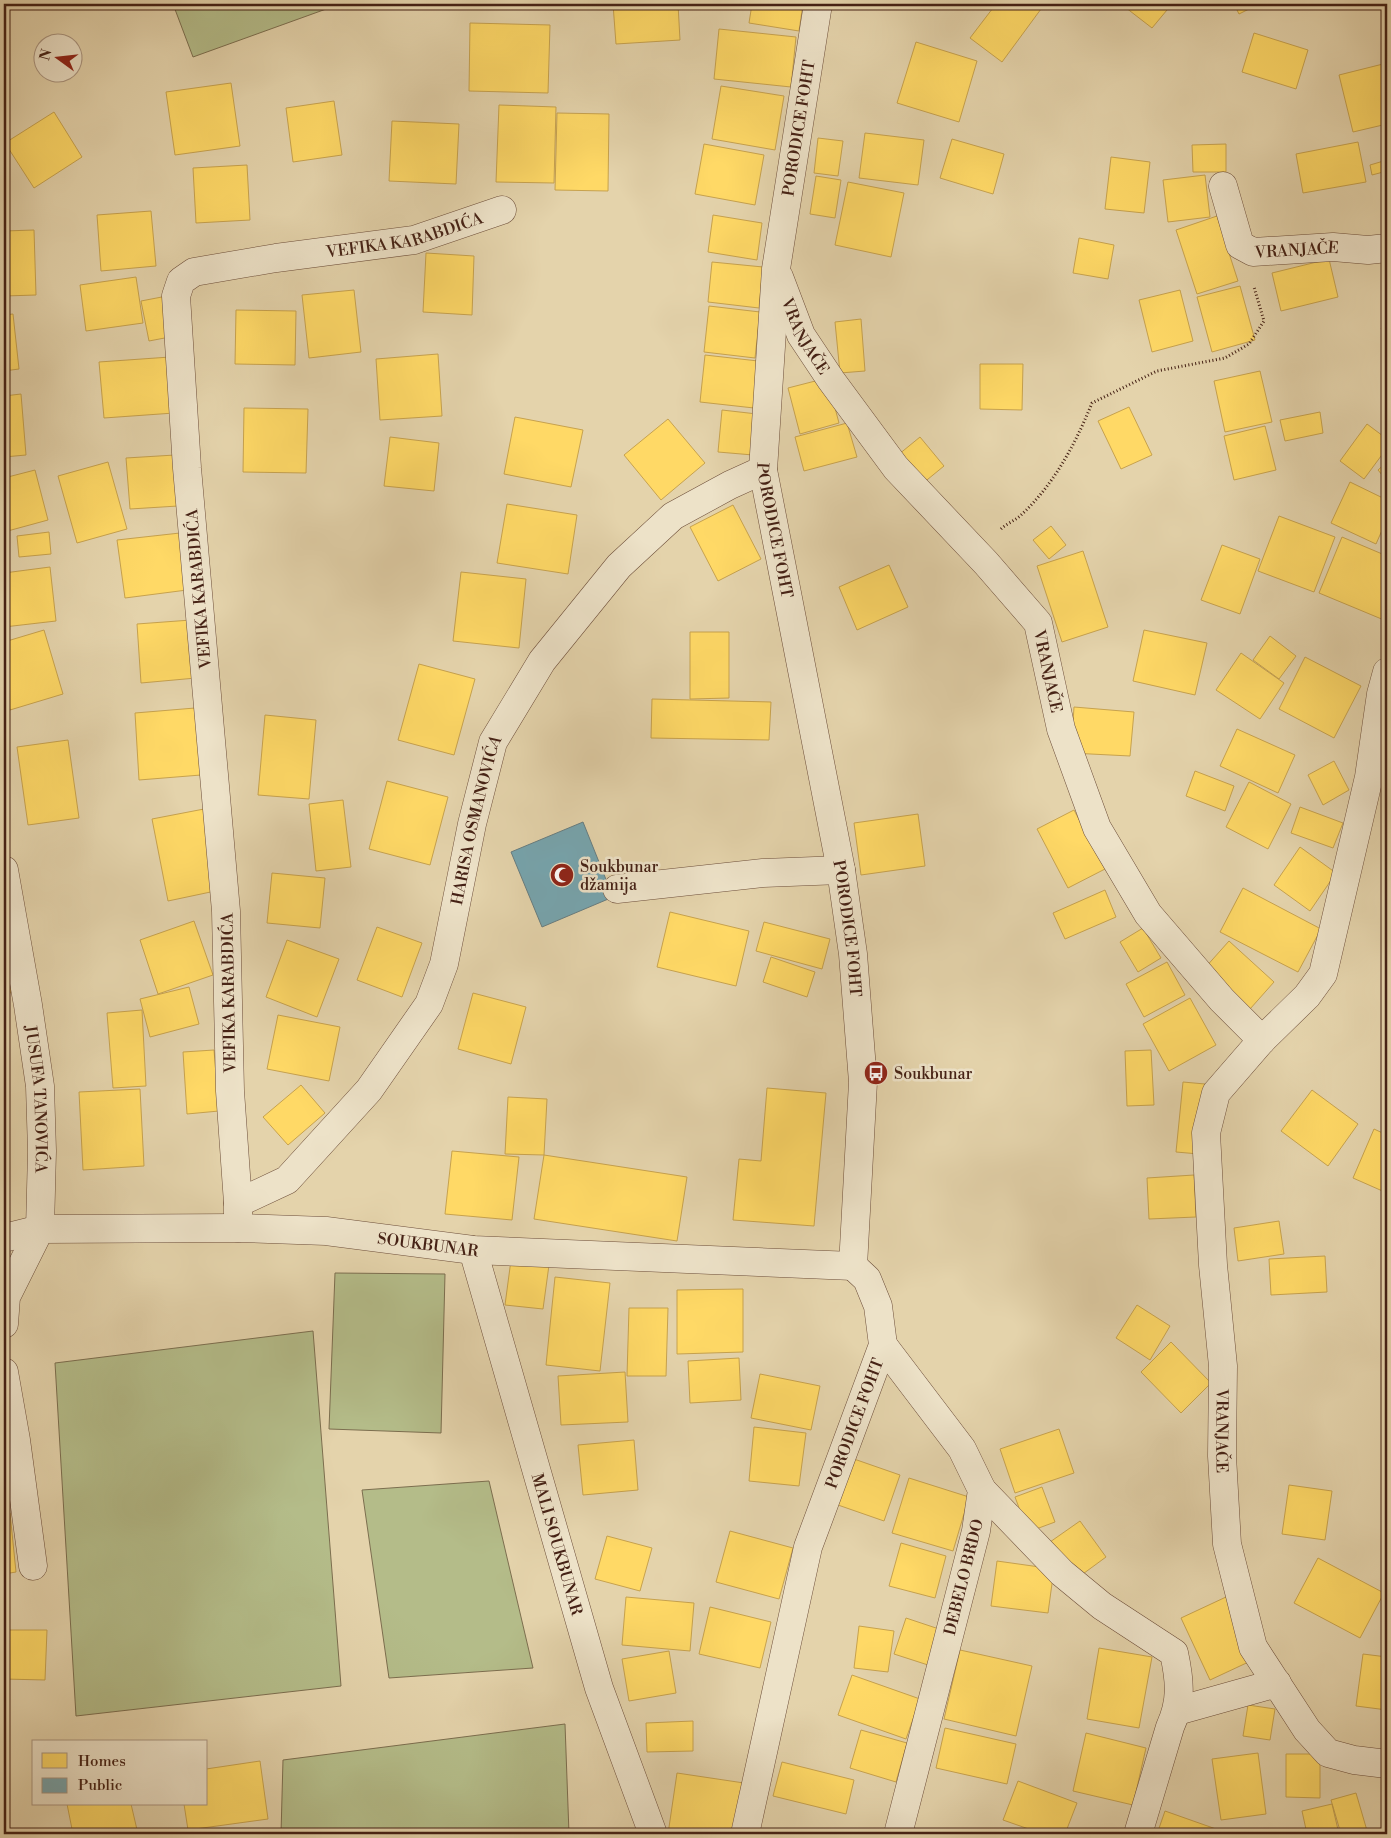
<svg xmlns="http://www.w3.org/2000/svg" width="1391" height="1838" viewBox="0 0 1391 1838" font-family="'Libre Bodoni',serif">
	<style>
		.green { fill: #b4bc89; stroke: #7c6e4f }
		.homes { fill: #ffd966; stroke: #c7a24e }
		.public { fill: #76a5af; stroke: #677d81 }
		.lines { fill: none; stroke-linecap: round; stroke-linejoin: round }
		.minor-casing { stroke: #6d4e3a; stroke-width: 29 }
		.path { stroke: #452115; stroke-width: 3; stroke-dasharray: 1 2.5; stroke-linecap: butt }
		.minor { stroke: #ede2c8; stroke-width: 28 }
		.labels { text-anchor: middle; stroke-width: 5; stroke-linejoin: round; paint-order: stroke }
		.street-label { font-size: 16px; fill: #452115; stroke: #ede2c8 }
		.poi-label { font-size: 16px; fill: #452115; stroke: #ede2c8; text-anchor: start }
	</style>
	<rect width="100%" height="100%" fill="#e4d3ab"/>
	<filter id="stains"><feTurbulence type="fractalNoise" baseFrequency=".004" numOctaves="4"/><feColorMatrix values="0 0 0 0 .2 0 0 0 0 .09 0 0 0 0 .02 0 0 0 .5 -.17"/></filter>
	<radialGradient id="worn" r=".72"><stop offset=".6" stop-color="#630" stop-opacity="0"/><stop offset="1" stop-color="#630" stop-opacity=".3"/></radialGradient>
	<path class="green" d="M 173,4 L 340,4 L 193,57 Z
		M 335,1273 L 445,1274 L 441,1433 L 329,1429 Z
		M 313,1331 L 341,1686 L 76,1716 L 55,1363 Z
		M 489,1481 L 533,1668 L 389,1678 L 362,1490 Z
		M 565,1724 L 569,1834 L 281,1834 L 283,1760 Z"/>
	<path class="homes" d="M 613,4 L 678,4 L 680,40 L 616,44 Z
		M 752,4 L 803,4 L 799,31 L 749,23 Z
		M 951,4 L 963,4 L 958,10 Z
		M 996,4 L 1034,4 L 1041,9 L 1002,62 L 970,38 Z
		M 1121,4 L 1172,4 L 1152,28 Z
		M 1234,4 L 1259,4 L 1239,14 Z
		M 470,23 L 550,25 L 548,93 L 469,91 Z
		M 719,29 L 796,37 L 791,87 L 714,79 Z
		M 1254,33 L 1308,50 L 1296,89 L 1242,72 Z
		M 916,42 L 977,61 L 959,122 L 897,103 Z
		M 1387,63 L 1387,124 L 1353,132 L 1339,75 Z
		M 231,83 L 240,146 L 175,155 L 166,92 Z
		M 721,86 L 784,96 L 775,150 L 712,139 Z
		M 334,101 L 342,155 L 293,162 L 286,108 Z
		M 499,105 L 556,107 L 554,183 L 496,182 Z
		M 54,112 L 82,157 L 34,188 L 5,143 Z
		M 557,113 L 609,114 L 608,191 L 555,190 Z
		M 392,121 L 459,124 L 456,184 L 389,181 Z
		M 865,133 L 924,140 L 918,185 L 859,178 Z
		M 818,138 L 843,141 L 838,176 L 814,173 Z
		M 952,139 L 1004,154 L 993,194 L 940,178 Z
		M 1358,142 L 1366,182 L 1303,193 L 1296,154 Z
		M 704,144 L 764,155 L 755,205 L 695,194 Z
		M 1226,144 L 1226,172 L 1193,172 L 1192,145 Z
		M 1111,157 L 1150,162 L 1144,213 L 1105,209 Z
		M 1387,160 L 1387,171 L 1372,175 L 1370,165 Z
		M 247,165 L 250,220 L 196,223 L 193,168 Z
		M 1205,175 L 1210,217 L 1168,222 L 1163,180 Z
		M 816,176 L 841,180 L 835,218 L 810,214 Z
		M 848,182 L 904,193 L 891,257 L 835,245 Z
		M 151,211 L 156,266 L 101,271 L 97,215 Z
		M 713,215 L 762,223 L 757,260 L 708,252 Z
		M 1217,216 L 1238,281 L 1197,294 L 1176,230 Z
		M 34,230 L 36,295 L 4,296 L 4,231 Z
		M 1079,238 L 1114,245 L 1108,279 L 1073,273 Z
		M 426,253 L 474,256 L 472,315 L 423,312 Z
		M 1329,259 L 1338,297 L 1281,311 L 1272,273 Z
		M 712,262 L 763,267 L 759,308 L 708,302 Z
		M 136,277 L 143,323 L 86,331 L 80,285 Z
		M 1240,286 L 1255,340 L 1212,352 L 1197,297 Z
		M 354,290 L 361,352 L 309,358 L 302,295 Z
		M 1180,290 L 1193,341 L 1152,352 L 1139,300 Z
		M 167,296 L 175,336 L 149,341 L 141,301 Z
		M 709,306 L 760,312 L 755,358 L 704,352 Z
		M 236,310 L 296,311 L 295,365 L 235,364 Z
		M 13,314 L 19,369 L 4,371 L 4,315 Z
		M 1387,318 L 1387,332 L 1381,329 Z
		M 861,319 L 865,371 L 840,373 L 835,322 Z
		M 438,354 L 442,416 L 380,420 L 376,359 Z
		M 705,355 L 758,361 L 754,408 L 700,402 Z
		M 170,357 L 174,413 L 104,418 L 99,362 Z
		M 980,364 L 1023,364 L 1022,410 L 980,409 Z
		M 1260,371 L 1272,422 L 1225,432 L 1214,381 Z
		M 827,378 L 839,423 L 800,434 L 788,388 Z
		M 21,394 L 26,455 L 4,457 L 4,396 Z
		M 1129,407 L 1152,455 L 1121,469 L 1098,421 Z
		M 244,408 L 308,409 L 306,473 L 243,472 Z
		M 722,410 L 757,414 L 753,455 L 718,452 Z
		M 1320,412 L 1323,433 L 1285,441 L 1280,420 Z
		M 515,417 L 583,430 L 571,487 L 504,474 Z
		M 668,419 L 705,463 L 661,500 L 624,455 Z
		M 847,423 L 857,457 L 804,471 L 795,437 Z
		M 1367,424 L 1387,439 L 1387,448 L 1364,479 L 1340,461 Z
		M 1265,426 L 1276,470 L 1234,480 L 1224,436 Z
		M 390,437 L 439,443 L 434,491 L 384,486 Z
		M 920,437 L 944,466 L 922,484 L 898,455 Z
		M 175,455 L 178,506 L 130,509 L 126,458 Z
		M 108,462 L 127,529 L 77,543 L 58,476 Z
		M 1387,462 L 1387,481 L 1378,470 Z
		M 35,470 L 48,520 L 4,532 L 4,478 Z
		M 1350,482 L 1387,500 L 1387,519 L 1376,544 L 1331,523 Z
		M 507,504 L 577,515 L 568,574 L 497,563 Z
		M 733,505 L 761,559 L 718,581 L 690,527 Z
		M 1279,516 L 1335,537 L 1314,592 L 1258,571 Z
		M 1051,526 L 1066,545 L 1049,559 L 1033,540 Z
		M 49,532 L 51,554 L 19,557 L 17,536 Z
		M 180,533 L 187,590 L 125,598 L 117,540 Z
		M 1342,537 L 1387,556 L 1387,613 L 1384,620 L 1319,593 Z
		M 1222,545 L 1260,559 L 1240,614 L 1201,600 Z
		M 1083,551 L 1108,627 L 1062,642 L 1037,566 Z
		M 889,565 L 908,607 L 857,630 L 839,587 Z
		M 50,567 L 56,621 L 4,627 L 4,573 Z
		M 461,572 L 526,579 L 519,648 L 453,641 Z
		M 191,620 L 196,678 L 141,683 L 137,624 Z
		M 44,630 L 63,694 L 10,710 L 4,688 L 4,642 Z
		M 1144,630 L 1207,643 L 1195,695 L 1133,681 Z
		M 690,632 L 729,632 L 729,698 L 690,699 Z
		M 1270,636 L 1296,656 L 1279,679 L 1253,660 Z
		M 1241,653 L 1284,683 L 1260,719 L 1216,690 Z
		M 1305,657 L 1361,686 L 1334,738 L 1279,709 Z
		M 419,664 L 475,679 L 454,755 L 398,740 Z
		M 652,699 L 771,702 L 769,740 L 651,738 Z
		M 1074,707 L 1134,712 L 1130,756 L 1071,753 Z
		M 195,708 L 201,775 L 139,780 L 135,713 Z
		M 265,715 L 316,720 L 309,799 L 258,795 Z
		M 1237,729 L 1295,755 L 1278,793 L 1220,766 Z
		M 68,740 L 79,818 L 28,825 L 17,747 Z
		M 1334,761 L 1349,790 L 1323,805 L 1308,775 Z
		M 1195,771 L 1234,786 L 1225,811 L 1186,796 Z
		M 387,781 L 448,797 L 430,865 L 369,849 Z
		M 1249,782 L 1291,804 L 1268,849 L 1226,827 Z
		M 343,800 L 351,867 L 316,871 L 309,804 Z
		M 1300,807 L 1343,823 L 1333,848 L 1291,833 Z
		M 204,809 L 220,890 L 168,901 L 152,819 Z
		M 1074,810 L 1105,869 L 1068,888 L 1037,829 Z
		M 918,814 L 925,866 L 861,875 L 854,823 Z
		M 1300,847 L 1336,873 L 1310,911 L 1274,885 Z
		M 272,873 L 325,878 L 320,928 L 267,923 Z
		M 1243,888 L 1321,929 L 1298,972 L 1220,932 Z
		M 1105,890 L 1116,917 L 1065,939 L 1053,913 Z
		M 670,912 L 749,931 L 736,986 L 657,967 Z
		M 194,921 L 213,975 L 158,994 L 140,940 Z
		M 764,922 L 830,939 L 822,969 L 756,951 Z
		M 377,927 L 422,943 L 402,997 L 357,980 Z
		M 1143,928 L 1161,958 L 1138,972 L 1120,942 Z
		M 287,940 L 339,959 L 317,1017 L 266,997 Z
		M 1229,941 L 1274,982 L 1250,1009 L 1204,969 Z
		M 771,957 L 815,972 L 807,997 L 763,982 Z
		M 1167,962 L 1185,995 L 1144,1017 L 1126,984 Z
		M 4,971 L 18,979 L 4,1004 Z
		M 189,987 L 199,1024 L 150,1037 L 140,999 Z
		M 473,993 L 526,1007 L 511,1064 L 458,1049 Z
		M 1190,998 L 1216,1045 L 1169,1071 L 1143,1024 Z
		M 142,1010 L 146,1086 L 113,1088 L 107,1013 Z
		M 278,1015 L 340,1027 L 329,1081 L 267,1069 Z
		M 214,1050 L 219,1111 L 187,1114 L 183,1052 Z
		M 1151,1050 L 1154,1105 L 1127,1106 L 1125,1051 Z
		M 1183,1082 L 1205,1084 L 1199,1154 L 1176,1152 Z
		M 301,1085 L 325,1113 L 288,1145 L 263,1117 Z
		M 767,1088 L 826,1093 L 814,1226 L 733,1220 L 739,1159 L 761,1161 Z
		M 140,1089 L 144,1166 L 83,1170 L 79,1092 Z
		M 1312,1090 L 1358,1124 L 1328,1166 L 1281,1131 Z
		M 508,1097 L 547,1099 L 544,1155 L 505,1154 Z
		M 1374,1129 L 1387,1135 L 1387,1193 L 1353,1178 Z
		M 452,1151 L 519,1157 L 512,1220 L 445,1214 Z
		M 544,1155 L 687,1177 L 677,1241 L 534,1219 Z
		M 1194,1175 L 1196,1217 L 1149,1219 L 1147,1178 Z
		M 1279,1221 L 1284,1254 L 1238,1261 L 1234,1228 Z
		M 1325,1256 L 1327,1292 L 1271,1295 L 1269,1259 Z
		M 511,1260 L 549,1265 L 543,1309 L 505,1305 Z
		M 555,1277 L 610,1283 L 600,1371 L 546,1365 Z
		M 743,1289 L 743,1352 L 677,1354 L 677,1290 Z
		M 1137,1305 L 1170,1326 L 1150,1360 L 1116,1338 Z
		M 629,1308 L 668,1308 L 666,1376 L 627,1376 Z
		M 1171,1342 L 1211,1383 L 1181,1413 L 1141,1372 Z
		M 739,1358 L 741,1400 L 690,1403 L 688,1361 Z
		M 625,1372 L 628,1422 L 561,1425 L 558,1376 Z
		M 760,1374 L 820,1386 L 811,1430 L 751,1418 Z
		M 754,1427 L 806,1433 L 799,1486 L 749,1481 Z
		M 1059,1429 L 1074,1473 L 1015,1493 L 1000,1449 Z
		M 634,1440 L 638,1490 L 583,1495 L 578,1445 Z
		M 854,1459 L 900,1475 L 884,1521 L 838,1505 Z
		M 909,1478 L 969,1497 L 953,1551 L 892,1533 Z
		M 1289,1485 L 1332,1491 L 1325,1540 L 1282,1534 Z
		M 1042,1487 L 1055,1522 L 1028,1532 L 1015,1497 Z
		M 4,1513 L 10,1513 L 16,1572 L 4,1574 Z
		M 1080,1521 L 1106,1557 L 1076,1579 L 1050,1542 Z
		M 730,1531 L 793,1548 L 779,1599 L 716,1582 Z
		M 607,1536 L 652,1548 L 640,1591 L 595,1579 Z
		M 901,1543 L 946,1556 L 935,1598 L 889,1586 Z
		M 1318,1558 L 1384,1593 L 1360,1638 L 1294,1603 Z
		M 997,1561 L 1054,1569 L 1048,1613 L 991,1606 Z
		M 626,1597 L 694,1603 L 690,1651 L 622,1645 Z
		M 1226,1597 L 1255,1659 L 1210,1680 L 1181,1618 Z
		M 710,1607 L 771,1622 L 760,1668 L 699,1654 Z
		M 906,1618 L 939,1629 L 928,1665 L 894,1654 Z
		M 859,1626 L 894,1631 L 888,1672 L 854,1668 Z
		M 4,1630 L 47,1630 L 45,1680 L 4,1679 Z
		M 1099,1648 L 1152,1657 L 1139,1728 L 1087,1719 Z
		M 960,1650 L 1032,1666 L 1016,1736 L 944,1719 Z
		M 669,1651 L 676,1693 L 629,1701 L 622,1659 Z
		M 1363,1654 L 1387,1657 L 1387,1710 L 1356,1706 Z
		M 852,1675 L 920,1699 L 906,1739 L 838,1715 Z
		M 1248,1705 L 1275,1709 L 1270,1740 L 1243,1736 Z
		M 693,1721 L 693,1751 L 647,1752 L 646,1723 Z
		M 945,1728 L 1016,1744 L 1007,1784 L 936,1768 Z
		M 861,1730 L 907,1743 L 896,1782 L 850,1768 Z
		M 1086,1733 L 1146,1748 L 1133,1805 L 1073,1791 Z
		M 1258,1753 L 1266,1814 L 1221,1820 L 1212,1759 Z
		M 1286,1754 L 1320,1754 L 1320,1798 L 1286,1797 Z
		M 260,1761 L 268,1819 L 188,1830 L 184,1804 L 206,1804 L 206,1769 Z
		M 782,1762 L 854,1780 L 846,1814 L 773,1796 Z
		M 677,1773 L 744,1783 L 735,1834 L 668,1834 Z
		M 1018,1781 L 1077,1803 L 1065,1834 L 1043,1834 L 1003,1820 Z
		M 1356,1793 L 1368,1834 L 1341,1834 L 1331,1800 Z
		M 67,1804 L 131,1804 L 138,1834 L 73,1834 Z
		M 1332,1804 L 1339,1834 L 1307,1834 L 1302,1811 Z
		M 1165,1811 L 1216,1829 L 1214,1834 L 1157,1834 Z
		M 1024,1830 L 1024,1834 L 978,1834 L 978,1832 Z"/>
	<path class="public" d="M 583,822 L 613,897 L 542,927 L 511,852 Z"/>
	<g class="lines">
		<g class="minor-casing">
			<g id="minor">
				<path id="s1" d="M 818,4 L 776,269 L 763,470 L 841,870 L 853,954 L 863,1082 L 853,1266"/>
				<path id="s2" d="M 1223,186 L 1240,245 L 1253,252 L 1333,247 L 1368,250 L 1387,248"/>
				<path id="s3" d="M 779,277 L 801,335 L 831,380 L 896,468 L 986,563 L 1038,623 L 1061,729 L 1097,828 L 1148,914 L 1222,1000 L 1262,1040"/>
				<path id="s4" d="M 1387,672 L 1381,694 L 1369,777 L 1323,974 L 1307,996 L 1262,1040 L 1216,1093 L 1206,1133 L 1213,1265 L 1223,1366 L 1222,1456 L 1227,1544 L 1253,1647 L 1307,1730 L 1328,1753 L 1354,1760 L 1387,1764"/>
				<path id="s5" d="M 4,870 L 28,1005 L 40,1086 L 42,1151 L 40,1229 L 6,1297 L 4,1324"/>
				<path d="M 617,889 L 763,873 L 841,870"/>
				<path id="s6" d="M 238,1203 L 287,1180 L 369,1090 L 429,1004 L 444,964 L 472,824 L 493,742 L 542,661 L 619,566 L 673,516 L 730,485 L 763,470"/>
				<path id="s7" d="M 238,1228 L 238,1203 L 230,1091 L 226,911 L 187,468 L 176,296 L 181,281 L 194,272 L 276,258 L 414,240 L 502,210"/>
				<path id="s8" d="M 4,1238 L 40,1229 L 238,1228 L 326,1231 L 473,1250 L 853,1266"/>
				<path id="s9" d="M 473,1250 L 599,1688 L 653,1834"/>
				<path d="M 883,1345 L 962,1449 L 982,1490 L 976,1531 L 898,1834"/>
				<path d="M 4,1372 L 16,1440 L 33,1566"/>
				<path d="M 982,1490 L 1062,1573 L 1102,1606 L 1174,1653 C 1180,1681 1182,1701 1170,1727 L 1138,1834"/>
				<path d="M 1177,1711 L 1277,1683"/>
				<path id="s10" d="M 745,1834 L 808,1547 L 883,1345 L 878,1306 L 867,1279 L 853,1266"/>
			</g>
		</g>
		<path class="path" d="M 1001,529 C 1006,524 1014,521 1020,516 C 1053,486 1075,445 1092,403 L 1157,371 L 1225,358 L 1249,344 L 1264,321 L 1254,287"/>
		<use href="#minor" class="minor"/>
	</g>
	<defs>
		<g id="mosque-disc" transform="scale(1.25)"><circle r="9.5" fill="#8f2418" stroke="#ede2c8"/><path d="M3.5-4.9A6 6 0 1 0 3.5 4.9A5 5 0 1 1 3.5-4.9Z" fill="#fff"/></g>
		<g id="bus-disc" transform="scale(1.25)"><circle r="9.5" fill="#8f2418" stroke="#ede2c8"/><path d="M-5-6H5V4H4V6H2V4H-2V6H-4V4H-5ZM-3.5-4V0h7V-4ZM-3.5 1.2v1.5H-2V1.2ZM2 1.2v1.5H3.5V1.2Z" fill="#fff"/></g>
	</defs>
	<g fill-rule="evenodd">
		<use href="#mosque-disc" x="562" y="875"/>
		<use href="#bus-disc" x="876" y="1073"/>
	</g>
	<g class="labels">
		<g class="street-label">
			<text transform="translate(798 128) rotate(-81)" y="6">PORODICE FOHT</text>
			<text dy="6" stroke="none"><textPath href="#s7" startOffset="1180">VEFIKA KARABDIĆA</textPath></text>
			<text dy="6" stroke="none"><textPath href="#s2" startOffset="120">VRANJAČE</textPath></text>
			<text dy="6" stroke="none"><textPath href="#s3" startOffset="65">VRANJAČE</textPath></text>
			<text dy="6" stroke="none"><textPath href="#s1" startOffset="531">PORODICE FOHT</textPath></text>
			<text transform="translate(198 589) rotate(-95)" y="6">VEFIKA KARABDIĆA</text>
			<text dy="6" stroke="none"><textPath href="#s3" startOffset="485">VRANJAČE</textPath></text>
			<text dy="6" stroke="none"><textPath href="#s6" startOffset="471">HARISA OSMANOVIĆA</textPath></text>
			<text dy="6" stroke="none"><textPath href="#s1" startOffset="936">PORODICE FOHT</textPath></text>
			<text transform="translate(228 993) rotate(-91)" y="6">VEFIKA KARABDIĆA</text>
			<text dy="6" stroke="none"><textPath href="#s5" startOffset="232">JUSUFA TANOVIĆA</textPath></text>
			<text dy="6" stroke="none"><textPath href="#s8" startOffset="426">SOUKBUNAR</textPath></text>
			<text dy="6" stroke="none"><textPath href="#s10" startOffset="426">PORODICE FOHT</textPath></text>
			<text dy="6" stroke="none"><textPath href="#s4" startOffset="809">VRANJAČE</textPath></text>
			<text dy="6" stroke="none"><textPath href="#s9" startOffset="306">MALI SOUKBUNAR</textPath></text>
			<text transform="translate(963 1577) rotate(-76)" y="6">DEBELO BRDO</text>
		</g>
		<g class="poi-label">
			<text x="580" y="872">Soukbunar<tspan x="580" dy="18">džamija</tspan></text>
			<text x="894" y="1079">Soukbunar</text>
		</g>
	</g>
	<rect width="1391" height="1838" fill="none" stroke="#e4d3ab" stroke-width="20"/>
	<rect x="5" y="5" width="1381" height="1828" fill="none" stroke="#452115" stroke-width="2.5"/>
	<rect x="10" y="10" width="1371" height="1818" fill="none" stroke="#452115"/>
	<rect x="32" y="1740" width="175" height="65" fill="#ede2c8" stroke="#aa9580"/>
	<rect x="42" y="1753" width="25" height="15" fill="#ffd966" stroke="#aa9580"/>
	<text x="78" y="1766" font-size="15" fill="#452115">Homes</text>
	<rect x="42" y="1778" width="25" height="15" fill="#76a5af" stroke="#aa9580"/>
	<text x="78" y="1790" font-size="15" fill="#452115">Public</text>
	<g transform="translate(58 58) rotate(285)"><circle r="24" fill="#ede2c8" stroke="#aa9580"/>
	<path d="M0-4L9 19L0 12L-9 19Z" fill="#8f2418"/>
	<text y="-8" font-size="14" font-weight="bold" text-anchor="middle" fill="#452115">N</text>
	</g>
	<rect width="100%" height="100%" filter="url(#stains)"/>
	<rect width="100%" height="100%" fill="url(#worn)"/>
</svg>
